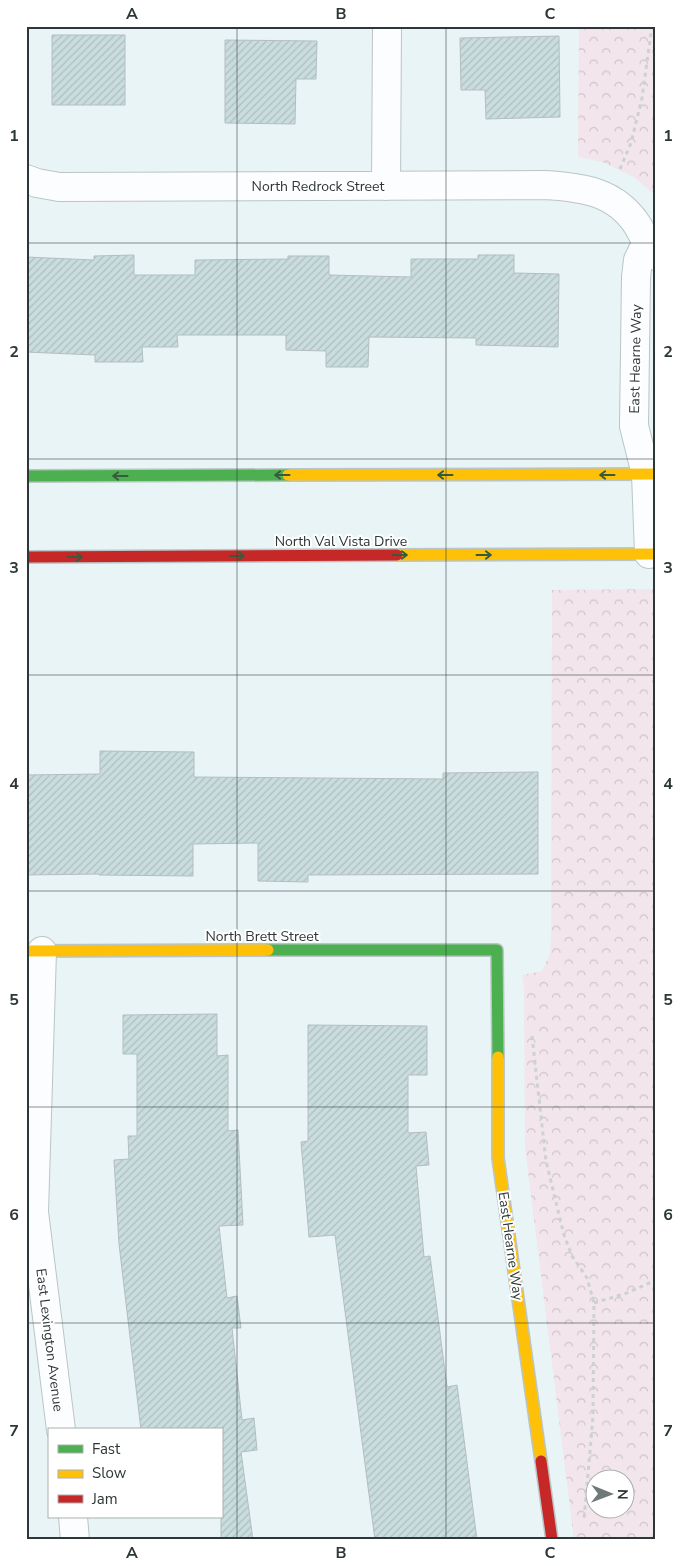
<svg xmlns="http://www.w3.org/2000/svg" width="682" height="1566" viewBox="0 0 682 1566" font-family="'Nunito Sans',sans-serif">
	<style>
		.park { fill: url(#park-crowns); fill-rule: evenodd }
		.building { fill: url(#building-hatch); stroke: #b4bebf }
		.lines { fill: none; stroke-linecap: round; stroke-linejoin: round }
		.street-casing { stroke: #bbc5c6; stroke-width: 30 }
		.fast-casing { stroke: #bbc5c6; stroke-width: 14 }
		.slow-casing { stroke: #bbc5c6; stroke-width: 14 }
		.jam-casing { stroke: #bbc5c6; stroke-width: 14 }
		.path { stroke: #ccd2d2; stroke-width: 3; stroke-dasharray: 4 4; stroke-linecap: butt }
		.street { stroke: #fcfdfe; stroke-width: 28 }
		.fast { stroke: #4caf50; stroke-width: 11 }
		.slow { stroke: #ffc107; stroke-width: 11 }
		.jam { stroke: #c62828; stroke-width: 11 }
		.oneway { stroke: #375b3f }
		.grid { fill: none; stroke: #2e3738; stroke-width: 1; stroke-opacity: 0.55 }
		.labels { text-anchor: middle; stroke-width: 4; stroke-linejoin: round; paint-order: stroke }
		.street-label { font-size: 14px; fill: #2e3738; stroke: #fff }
		.neatline { fill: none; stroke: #2e3738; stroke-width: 2 }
		.grid-label { font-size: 16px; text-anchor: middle; font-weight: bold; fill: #2e3738 }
	</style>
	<defs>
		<pattern id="park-crowns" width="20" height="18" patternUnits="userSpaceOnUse" patternTransform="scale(1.25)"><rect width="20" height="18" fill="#f2e5eb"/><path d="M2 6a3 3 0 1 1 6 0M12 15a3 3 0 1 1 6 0" fill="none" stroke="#d0c5ca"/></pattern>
		<pattern id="building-hatch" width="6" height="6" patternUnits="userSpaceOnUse" patternTransform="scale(1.25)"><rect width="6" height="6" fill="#caddde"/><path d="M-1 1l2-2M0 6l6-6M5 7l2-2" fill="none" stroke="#aebebf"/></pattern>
	</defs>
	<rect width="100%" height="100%" fill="#e8f4f5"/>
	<path class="park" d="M 579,26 L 656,26 L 656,196 L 634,177 L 602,162 L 578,157 Z
		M 656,589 L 656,1540 L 574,1540 L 525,1147 L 524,986 L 522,975 L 542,971 L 550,954 L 551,938 L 552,590 ZM 594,1478 L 624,1478 L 624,1508 L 594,1508 Z"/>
	<path class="building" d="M 52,35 L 125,35 L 125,105 L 52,105 Z
		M 559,36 L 560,117 L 486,119 L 485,90 L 461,90 L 460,38 Z
		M 225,40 L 317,41 L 316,79 L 296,79 L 295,124 L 225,123 Z
		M 134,255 L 134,275 L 195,275 L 195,260 L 288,259 L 288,256 L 329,256 L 329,275 L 411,277 L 411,259 L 478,259 L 478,255 L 514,255 L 514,273 L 559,274 L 558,347 L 476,345 L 476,338 L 369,337 L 368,367 L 326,367 L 326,351 L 286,350 L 286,335 L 177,335 L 178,347 L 142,347 L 143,362 L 95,362 L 95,355 L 26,352 L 26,257 L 94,260 L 94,256 Z
		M 100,751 L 194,752 L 194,777 L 443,779 L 443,773 L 538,772 L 538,874 L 308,875 L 308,882 L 258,881 L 258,843 L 193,844 L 193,876 L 99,875 L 99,874 L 26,875 L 26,775 L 100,774 Z
		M 217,1014 L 217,1056 L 228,1055 L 228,1131 L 238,1130 L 243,1225 L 219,1226 L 227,1298 L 237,1296 L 241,1328 L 232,1328 L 242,1420 L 254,1418 L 257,1450 L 241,1452 L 253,1540 L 221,1540 L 221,1430 L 141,1430 L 119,1244 L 114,1160 L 129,1159 L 128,1136 L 137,1136 L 137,1054 L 123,1054 L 123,1015 Z
		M 308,1025 L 427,1026 L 427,1075 L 408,1075 L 408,1133 L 426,1132 L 429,1165 L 416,1166 L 424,1257 L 430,1256 L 447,1387 L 457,1385 L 477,1540 L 375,1540 L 335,1235 L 309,1237 L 301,1142 L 308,1141 Z"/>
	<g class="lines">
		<g class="street-casing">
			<path id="street" d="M 26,179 L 37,183 L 59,187 L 544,185 C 581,187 616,191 638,226 C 644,237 648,246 656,256
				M 386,186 L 387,26
				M 646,244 L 638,260 L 636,277 L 634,426 L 646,474 L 649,554
				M 42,951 L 34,1212 L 61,1430
				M 73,1517 L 75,1540"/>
		</g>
		<g class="fast-casing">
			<path id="fast" d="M 26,476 L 288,475
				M 268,950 L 497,950 L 498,1057"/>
		</g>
		<g class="slow-casing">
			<path id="slow" d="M 288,475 L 656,474
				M 397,555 L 656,554
				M 26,951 L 268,950
				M 498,1057 L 498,1158 L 541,1461"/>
		</g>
		<g class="jam-casing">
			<path id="jam" d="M 26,557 L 397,555
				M 541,1461 L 552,1540"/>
		</g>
		<path class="path" d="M 620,169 L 631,143 L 642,98 L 652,26
			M 532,1036 L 546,1161 L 564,1235 L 572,1256 L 587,1278 L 594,1303 L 593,1417 L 584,1519
			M 594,1303 L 627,1293 L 656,1280"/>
		<use href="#street" class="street"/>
		<use href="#fast" class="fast"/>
		<use href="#slow" class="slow"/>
		<use href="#jam" class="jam"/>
	</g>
	<defs><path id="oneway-shaft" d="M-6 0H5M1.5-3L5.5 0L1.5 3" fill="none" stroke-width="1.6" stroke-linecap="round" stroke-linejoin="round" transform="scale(1.25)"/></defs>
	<g class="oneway">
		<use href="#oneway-shaft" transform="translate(282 475) rotate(180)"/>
		<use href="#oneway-shaft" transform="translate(445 475) rotate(180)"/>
		<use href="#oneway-shaft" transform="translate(607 475) rotate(180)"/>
		<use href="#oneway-shaft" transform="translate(120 476) rotate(180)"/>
		<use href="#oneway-shaft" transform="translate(400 555)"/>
		<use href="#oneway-shaft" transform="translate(484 555)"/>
		<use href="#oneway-shaft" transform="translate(237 556)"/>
		<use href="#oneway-shaft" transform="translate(75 557)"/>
	</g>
	<path class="grid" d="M 237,26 L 237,1540M 446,26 L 446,1540M 26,243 L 656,243M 26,459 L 656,459M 26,675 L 656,675M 26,891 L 656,891M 26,1107 L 656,1107M 26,1323 L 656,1323"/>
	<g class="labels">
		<g class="street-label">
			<text x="318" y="191">North Redrock Street</text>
			<text transform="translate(635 359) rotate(-89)" y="5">East Hearne Way</text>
			<text x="341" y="546">North Val Vista Drive</text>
			<text x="262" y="941">North Brett Street</text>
			<text transform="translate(511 1246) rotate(82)" y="5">East Hearne Way</text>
			<text transform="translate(50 1340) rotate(83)" y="5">East Lexington Avenue</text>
		</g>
	</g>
	<rect width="682" height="1566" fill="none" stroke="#ffffff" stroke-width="55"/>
	<rect x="48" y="1428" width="175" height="90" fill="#ffffff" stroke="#abafaf"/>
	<rect x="58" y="1445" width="25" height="8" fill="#4caf50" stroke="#abafaf"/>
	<text x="92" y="1454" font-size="15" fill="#2e3738">Fast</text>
	<rect x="58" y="1470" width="25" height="8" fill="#ffc107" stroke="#abafaf"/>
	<text x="92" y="1478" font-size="15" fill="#2e3738">Slow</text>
	<rect x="58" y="1495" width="25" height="8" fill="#c62828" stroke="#abafaf"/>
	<text x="92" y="1504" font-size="15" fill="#2e3738">Jam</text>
	<g transform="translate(610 1494) rotate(91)"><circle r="24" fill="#ffffff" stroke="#abafaf"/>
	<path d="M0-4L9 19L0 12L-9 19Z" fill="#6f797a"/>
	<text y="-8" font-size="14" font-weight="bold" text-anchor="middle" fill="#2e3738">N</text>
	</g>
	<rect x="28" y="28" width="626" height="1510" class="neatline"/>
	<g class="grid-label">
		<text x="132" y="19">A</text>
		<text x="341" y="19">B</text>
		<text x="550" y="19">C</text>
		<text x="14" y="141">1</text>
		<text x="668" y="141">1</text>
		<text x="14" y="357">2</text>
		<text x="668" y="357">2</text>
		<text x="14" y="573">3</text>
		<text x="668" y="573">3</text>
		<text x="14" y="789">4</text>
		<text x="668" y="789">4</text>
		<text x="14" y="1005">5</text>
		<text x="668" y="1005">5</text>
		<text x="14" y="1220">6</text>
		<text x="668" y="1220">6</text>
		<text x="14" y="1436">7</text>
		<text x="668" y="1436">7</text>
		<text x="132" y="1558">A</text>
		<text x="341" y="1558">B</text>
		<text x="550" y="1558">C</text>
	</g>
</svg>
